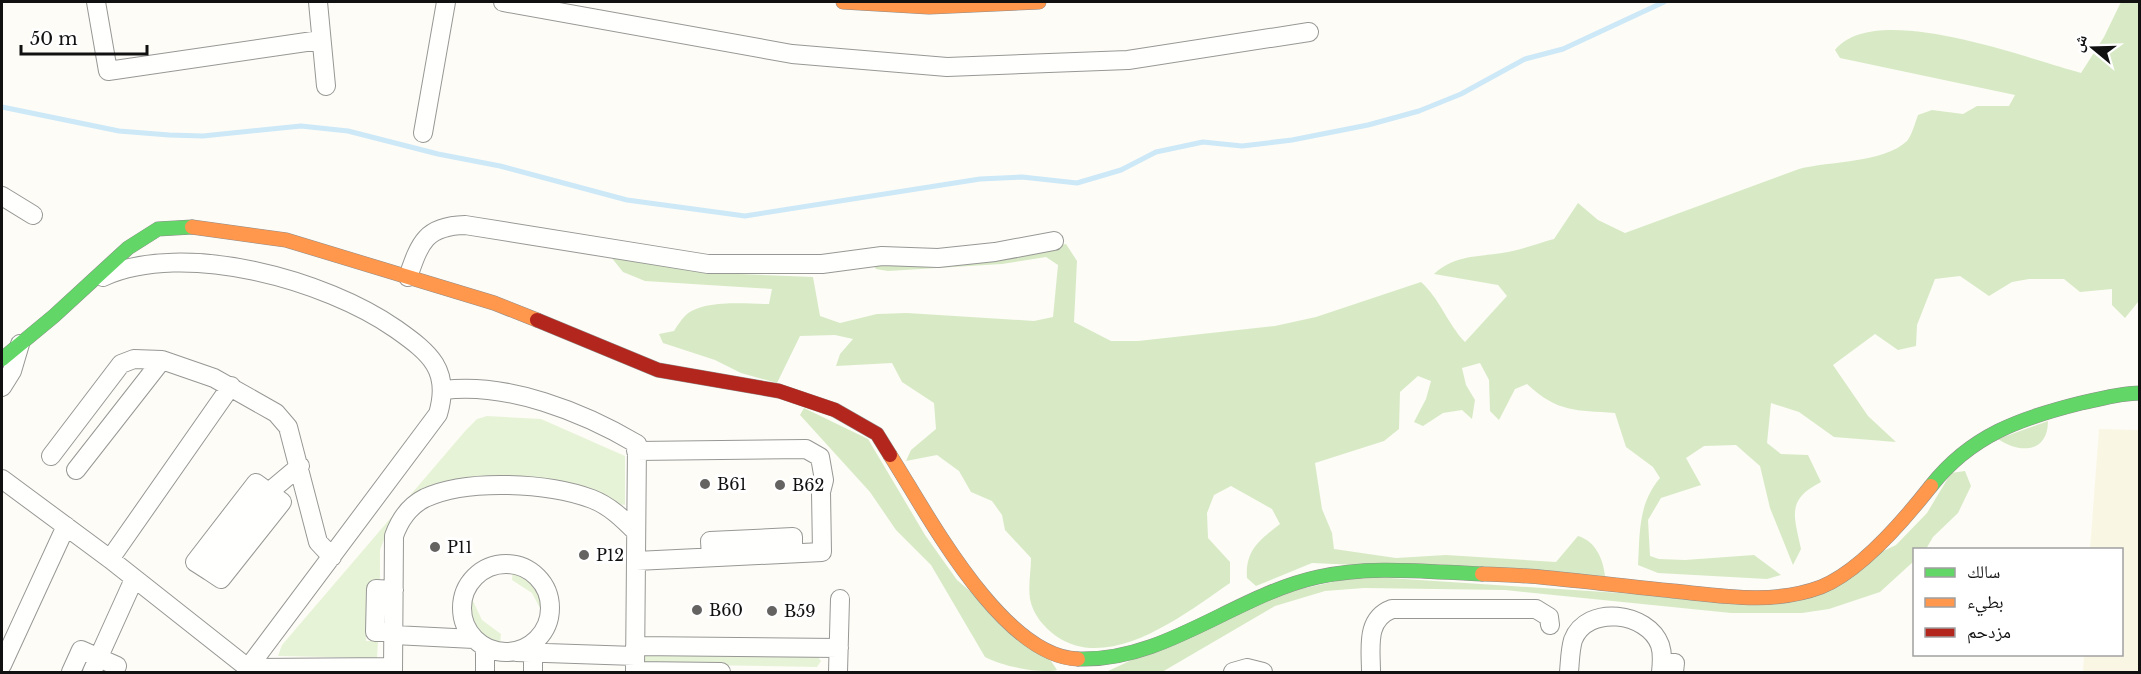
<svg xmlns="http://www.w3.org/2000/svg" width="2141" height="674" viewBox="0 0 2141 674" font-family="'Libre Baskerville','Noto Naskh Arabic',serif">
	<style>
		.farmland { fill: #f9f7e4 }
		.green { fill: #e7f3d7 }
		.forest { fill: #d8eac5 }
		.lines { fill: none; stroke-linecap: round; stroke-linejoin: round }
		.stream { stroke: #cde8f7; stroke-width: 5 }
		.street-casing { stroke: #979795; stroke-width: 20 }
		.fast-casing { stroke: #8e8d8b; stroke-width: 15 }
		.slow-casing { stroke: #8e8d8b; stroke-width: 15 }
		.jam-casing { stroke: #8e8d8b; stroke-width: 15 }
		.street { stroke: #fffffe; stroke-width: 18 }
		.fast { stroke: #63d668; stroke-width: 14 }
		.slow { stroke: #ff974d; stroke-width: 14 }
		.jam { stroke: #b3261e; stroke-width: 14 }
		.poi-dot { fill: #646362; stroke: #fff; stroke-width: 2 }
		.labels { text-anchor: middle; stroke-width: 6; stroke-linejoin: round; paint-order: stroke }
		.poi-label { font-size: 16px; fill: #111; stroke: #fff; text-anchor: start }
	</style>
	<rect width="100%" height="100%" fill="#fdfcf7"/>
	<path class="farmland" d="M 2099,429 L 2139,430 L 2139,672 L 2083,672 L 2084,655 L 2122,654 L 2122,550 L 2090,549 Z"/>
	<path class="green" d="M 487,416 L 541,419 L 625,456 L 625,505 L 470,482 L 390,524 L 380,550 L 380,584 L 367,584 L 366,641 L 378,641 L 377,658 L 278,656 L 282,645 L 466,430 L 477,419 Z
		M 513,570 C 534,575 547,592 543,614 L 532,593 L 512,580 Z
		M 472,599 L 482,620 L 501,634 L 500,644 C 479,639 465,620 472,599 Z
		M 644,654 L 818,657 L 821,661 L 817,667 L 649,664 L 644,661 Z"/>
	<path class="forest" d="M 2121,2 L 2139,2 L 2138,302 L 2125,318 L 2112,305 L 2112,289 L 2080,292 L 2064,279 L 2029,279 L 2012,282 L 1989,296 L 1960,276 L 1935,279 L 1917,325 L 1916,346 L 1898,350 L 1875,334 L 1833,365 L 1868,416 L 1896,442 L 1834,437 L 1799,412 L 1771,403 L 1767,443 L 1781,454 L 1808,455 L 1821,482 C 1786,500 1794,515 1801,549 L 1793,565 L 1770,508 L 1760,466 L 1736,445 L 1704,446 L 1686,458 L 1701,485 L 1661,498 L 1648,520 L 1650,556 L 1659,559 L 1685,560 L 1754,555 L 1781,575 L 1767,579 L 1658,573 L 1638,565 C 1640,532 1638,504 1660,478 L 1653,467 L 1626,447 L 1615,413 C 1576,410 1558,413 1527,384 L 1515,389 L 1499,420 L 1490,411 L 1489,380 L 1480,363 L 1462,368 L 1466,385 L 1475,400 L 1472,419 L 1462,410 L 1443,413 L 1423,426 L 1414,422 L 1426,399 L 1431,381 L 1418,376 L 1400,392 L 1399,429 L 1384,441 L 1315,463 L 1322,509 L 1332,533 L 1334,549 L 1396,558 L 1446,555 L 1556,562 L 1578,536 C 1595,541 1603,558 1605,576 L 1312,563 L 1256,586 L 1247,578 C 1245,550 1260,540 1280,524 L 1272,509 L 1231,486 L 1214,495 L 1207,513 L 1208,538 L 1230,562 L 1230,583 C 1186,613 1110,674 1056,636 C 1044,627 1033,615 1030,599 C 1028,586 1031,571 1031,558 L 1005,530 L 1002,515 L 992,501 L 971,492 L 959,471 L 937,455 L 906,461 L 911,450 L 936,429 L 934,403 L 902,382 L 892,363 L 836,366 L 840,354 L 853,339 L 835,335 L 800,336 L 777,383 L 741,373 L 715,360 L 663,343 L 659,334 L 674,331 C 677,326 681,320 685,316 C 702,299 747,304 769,304 L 772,289 L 645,281 L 623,272 L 611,257 L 714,273 L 813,277 L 820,316 L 840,323 L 877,314 L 907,313 L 1034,321 L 1053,317 L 1058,265 L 1046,257 L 1002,264 L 888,271 L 876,269 L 873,264 L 998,255 L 1066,244 L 1077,261 L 1074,322 L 1111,341 L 1138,341 L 1275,326 L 1316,317 L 1421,282 C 1440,299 1447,323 1465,342 L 1507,296 L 1498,285 L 1434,274 C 1455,254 1482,257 1508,252 C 1524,249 1539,243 1554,239 L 1578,203 L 1598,220 L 1625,233 L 1799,169 C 1829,161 1884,163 1907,141 C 1912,135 1915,123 1918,115 L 1932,110 L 1963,114 L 1977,106 L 2009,106 L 2015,95 L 1840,58 L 1835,50 C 1875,0 2025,58 2081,73 L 2104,37 Z
		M 804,408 L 868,439 L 925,535 L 957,580 L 1051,661 L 1057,670 C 1040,674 1001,666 985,657 L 931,565 L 896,530 L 870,492 L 800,415 Z
		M 2048,421 C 2048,453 2020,454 1998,439 Z
		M 1965,471 L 1971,486 L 1958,513 L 1933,537 L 1926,549 L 1914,550 L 1914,561 L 1880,592 L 1829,609 L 1802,613 L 1731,613 L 1505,590 L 1364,588 L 1325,591 L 1275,606 L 1162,672 L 1106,672 L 1266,597 L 1359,576 L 1773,603 L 1896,545 L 1927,513 L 1951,473 Z"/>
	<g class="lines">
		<path class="stream" d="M 2,107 L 119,131 L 169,135 L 203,136 L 301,126 L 348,131 L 438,154 L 500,166 L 627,200 L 745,216 L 980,179 L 1022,177 L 1077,183 L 1121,170 L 1156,152 L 1203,142 L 1242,146 L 1292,140 L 1368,125 L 1419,111 L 1461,94 L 1525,59 L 1563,49 L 1664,2"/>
		<g class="street-casing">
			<path id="street" d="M 96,2 L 108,71 L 320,40
				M 318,2 L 326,86
				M 503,2 L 792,54 L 947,67 L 1128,60 L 1309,32
				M 423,133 L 446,2
				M 2,196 L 33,215
				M 103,277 C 184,240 326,280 396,329 C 430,353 451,370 438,414 L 245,672
				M 408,277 C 420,242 426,226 465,225 L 708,264 L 822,264 L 882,256 L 938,258 L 995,252 L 1054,241
				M 2,387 L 12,371 L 20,344
				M 444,390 C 507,382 583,412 637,444 L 635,672
				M 51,456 L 121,364 L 134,359 L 162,360 L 214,378 L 276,413 L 288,427 L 318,542 L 332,557
				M 76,470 L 162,360
				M 2,479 L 110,559 L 248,668 L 393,667
				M 711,557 L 710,541 L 793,537 L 793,553
				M 110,559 L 231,386
				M 636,561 L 822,552 L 821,492 L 824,480 L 820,457 L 806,449 L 636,451
				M462 608a44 44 0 1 1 88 0a44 44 0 1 1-88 0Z
				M 209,571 L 221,579 L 282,502 L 256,483 L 195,562 L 209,571 L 269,492 L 300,466
				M 393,632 L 375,632 L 376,589 L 394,590
				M 394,635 L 474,639
				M 635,646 L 839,648
				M 485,647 L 485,672
				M 516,652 L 635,656
				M 1662,662 L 1675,663 L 1674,672
				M 2,665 L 66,526
				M 635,671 L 721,672
				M 71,672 L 81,650 L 117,666 L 114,672
				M 92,672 L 134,579
				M 393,672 L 394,536 C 400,519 409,506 425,498 C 468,478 549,483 592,499 C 610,506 623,519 636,532
				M 533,672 L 533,653
				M 838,672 L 840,599
				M 1233,672 L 1247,668 L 1263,672
				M 1371,672 C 1371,649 1365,619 1392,609 L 1536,609 L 1549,617 L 1550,625
				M 1569,672 C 1570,662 1570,650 1573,640 C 1587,604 1648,612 1660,645 C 1663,654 1662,663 1661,672"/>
		</g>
		<g class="fast-casing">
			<path id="fast" d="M 2,359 L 54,316 L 128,248 L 158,229 L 192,227
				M 1931,486 C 1971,435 2021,418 2081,403 C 2101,399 2120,393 2140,393
				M 1078,659 C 1165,662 1235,595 1318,577 C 1371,565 1428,572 1482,574"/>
		</g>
		<g class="slow-casing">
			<path id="slow" d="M 843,2 L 929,7 L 1039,2
				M 192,227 L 286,240 L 494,303 L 537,320
				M 890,455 C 927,513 1002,657 1078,659
				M 1482,574 C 1545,575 1609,585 1673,591 C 1722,596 1773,605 1821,587 C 1861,571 1905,519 1931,486"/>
		</g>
		<g class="jam-casing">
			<path id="jam" d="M 537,320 L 658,370 L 779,391 L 835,410 L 877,434 L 890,455"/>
		</g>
		<use href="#street" class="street"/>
		<use href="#fast" class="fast"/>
		<use href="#slow" class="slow"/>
		<use href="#jam" class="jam"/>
	</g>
	<g class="poi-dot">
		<circle cx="705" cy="484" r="6"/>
		<circle cx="780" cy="485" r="6"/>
		<circle cx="435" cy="547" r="6"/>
		<circle cx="584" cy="555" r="6"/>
		<circle cx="697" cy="610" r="6"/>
		<circle cx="772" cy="611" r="6"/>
	</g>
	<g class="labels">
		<g class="poi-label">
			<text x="717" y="490">B61</text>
			<text x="792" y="491">B62</text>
			<text x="447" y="553">P11</text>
			<text x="596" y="561">P12</text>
			<text x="709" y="616">B60</text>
			<text x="784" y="617">B59</text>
		</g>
	</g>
	<rect width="2141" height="674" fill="none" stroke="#111111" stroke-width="6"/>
	<rect x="1913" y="548" width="210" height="108" fill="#ffffff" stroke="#a0a0a0" stroke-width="1.5"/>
	<rect x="1925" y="568" width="30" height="9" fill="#63d668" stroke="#a0a0a0" stroke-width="1.5"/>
	<text x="1967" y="578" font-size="18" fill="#111111">سالك</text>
	<rect x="1925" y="598" width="30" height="9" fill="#ff974d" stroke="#a0a0a0" stroke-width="1.5"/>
	<text x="1967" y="608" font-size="18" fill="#111111">بطيء</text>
	<rect x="1925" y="628" width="30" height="9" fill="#b3261e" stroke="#a0a0a0" stroke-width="1.5"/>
	<text x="1967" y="638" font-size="18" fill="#111111">مزدحم</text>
	<g transform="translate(2093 48) rotate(289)" stroke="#ffffff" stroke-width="4.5" paint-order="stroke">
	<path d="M0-4.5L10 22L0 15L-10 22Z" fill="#111111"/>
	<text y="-9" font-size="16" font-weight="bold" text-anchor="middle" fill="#111111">ش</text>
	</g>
	<path d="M21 45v9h126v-9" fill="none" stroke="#111111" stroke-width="3"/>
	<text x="30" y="45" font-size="18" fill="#111111" stroke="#ffffff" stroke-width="4.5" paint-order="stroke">50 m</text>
</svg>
